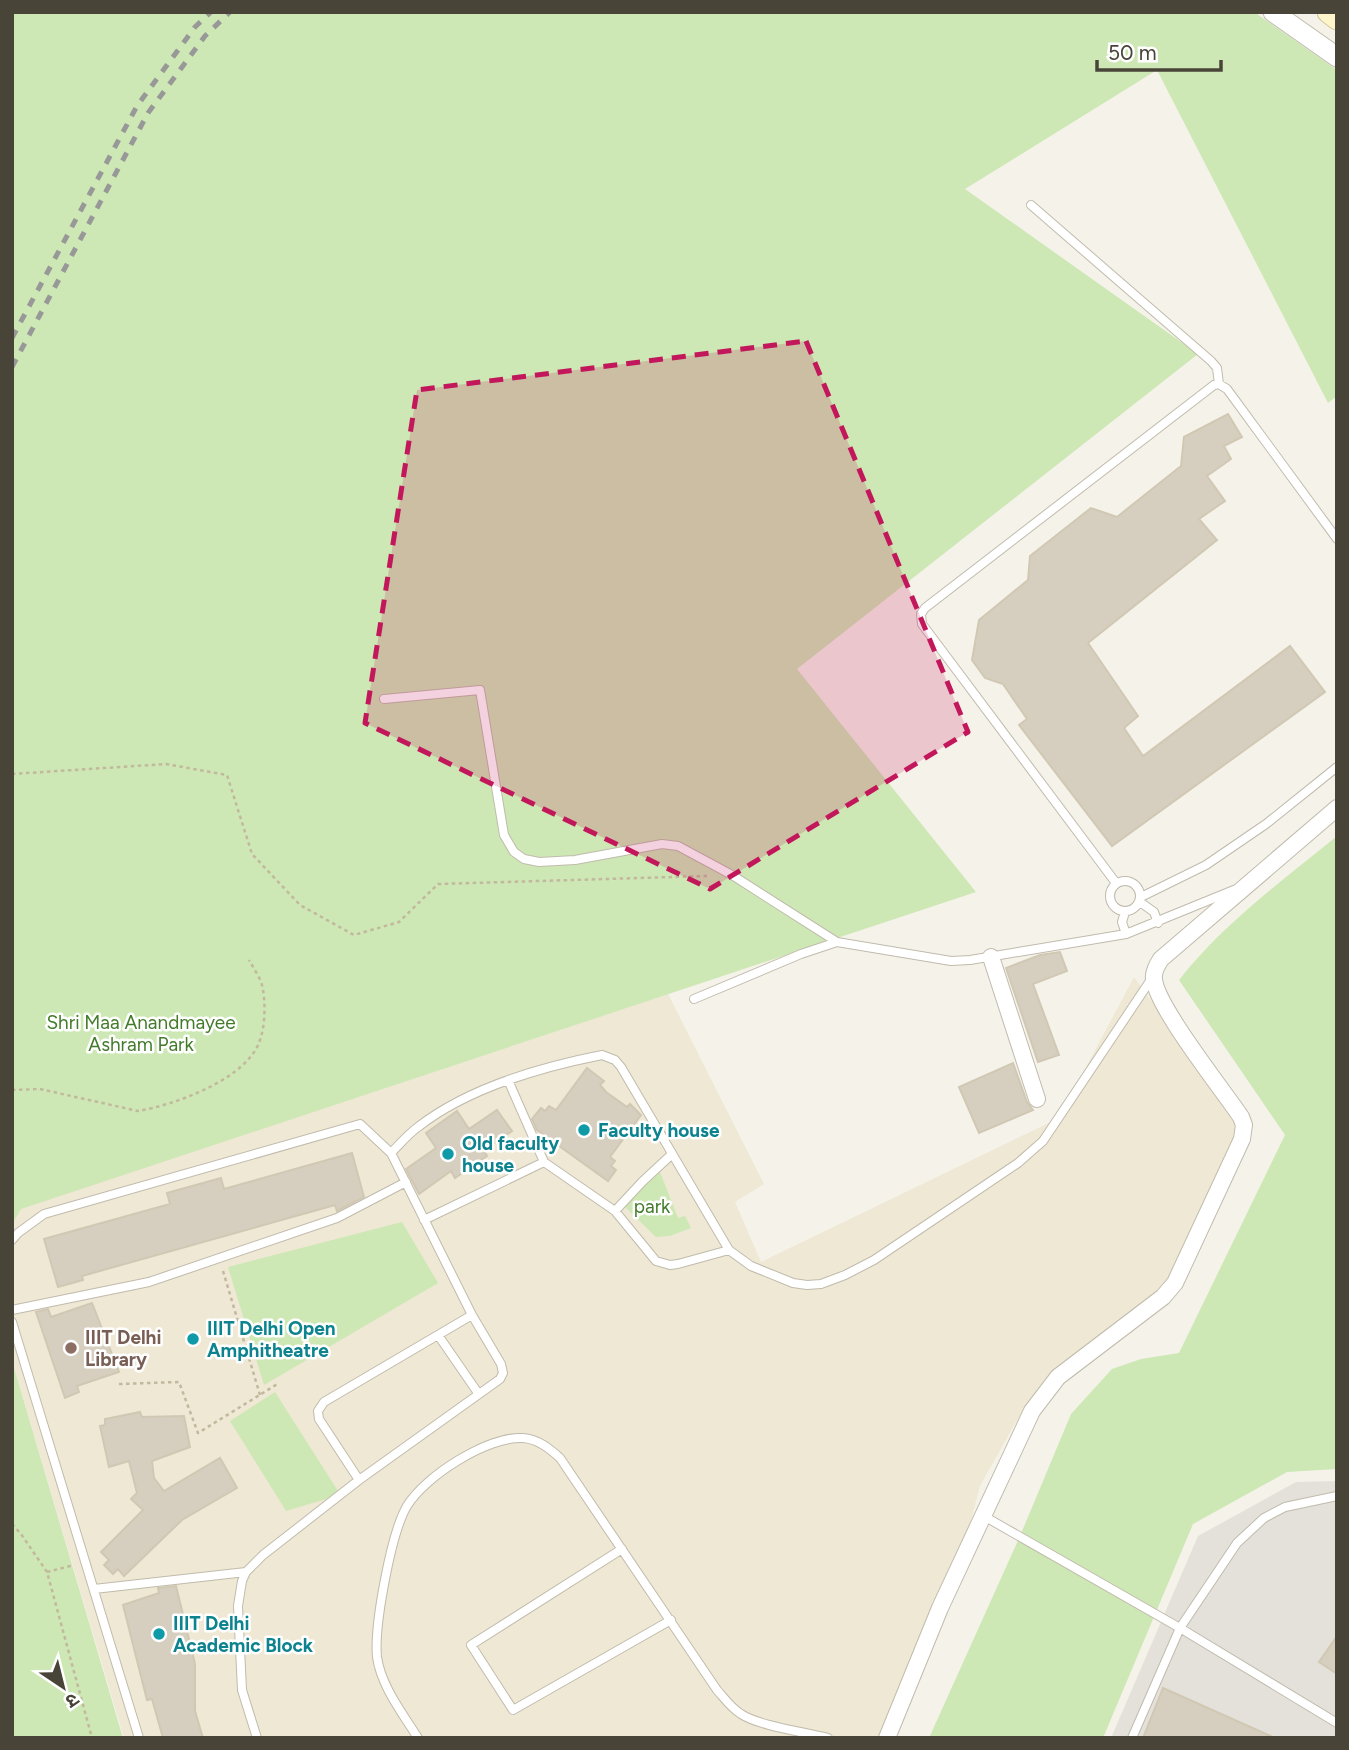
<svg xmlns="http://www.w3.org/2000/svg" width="1349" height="1750" viewBox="0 0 1349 1750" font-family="Figtree,'Noto Sans Devanagari',sans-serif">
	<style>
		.industrial { fill: #e4e1db }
		.education { fill: #eee8d4 }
		.green { fill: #cde8b4 }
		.building { fill: #d6cfbf; stroke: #d1c8b3; stroke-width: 2 }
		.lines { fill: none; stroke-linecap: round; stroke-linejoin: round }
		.service-casing { stroke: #c0bbac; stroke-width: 10 }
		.minor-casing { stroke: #c0bbac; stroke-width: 18 }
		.tertiary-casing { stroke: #c0bbac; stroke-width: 21 }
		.secondary-casing { stroke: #d4c99a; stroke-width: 23 }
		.path { stroke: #c2b89e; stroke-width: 2.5; stroke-dasharray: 3.5 3.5; stroke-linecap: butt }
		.service { stroke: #fff; stroke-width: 8 }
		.minor { stroke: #fff; stroke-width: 16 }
		.tertiary { stroke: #fff; stroke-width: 19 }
		.secondary { stroke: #fef5cb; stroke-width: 21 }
		.rail { stroke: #989898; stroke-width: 5; stroke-dasharray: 9 9; stroke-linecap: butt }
		.marked { fill: #c2185b; fill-opacity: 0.2; stroke: #c2185b; stroke-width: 5; stroke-dasharray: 14 9; stroke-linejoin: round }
		.culture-dot { fill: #0f9aa8; stroke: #fff; stroke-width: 2.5 }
		.education-dot { fill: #8d6e63; stroke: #fff; stroke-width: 2.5 }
		.labels { text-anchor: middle; stroke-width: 5; stroke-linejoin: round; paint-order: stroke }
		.park-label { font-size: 19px; fill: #437b2b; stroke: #fff }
		.culture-label { font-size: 19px; font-weight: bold; fill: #0d838f; stroke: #fff; text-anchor: start }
		.education-label { font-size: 19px; font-weight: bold; fill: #785e54; stroke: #fff; text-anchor: start }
	</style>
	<rect width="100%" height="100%" fill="#f5f2ea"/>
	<path class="industrial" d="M 1337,1481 L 1337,1738 L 1111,1738 L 1198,1536 L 1296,1482 Z"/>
	<path class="education" d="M 1134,977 L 1238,1120 L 1230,1168 L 1165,1284 L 1122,1320 L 1048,1379 L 1020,1415 L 980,1486 L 969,1528 L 878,1738 L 124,1738 L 12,1361 L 12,1219 L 17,1209 L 668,994 L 764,1184 L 735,1202 L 761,1262 L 1059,1118 Z"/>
	<path class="green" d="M 12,12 L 1254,12 L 1337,70 L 1337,396 L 1328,403 L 1157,70 L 965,189 L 1198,354 L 797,669 L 976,892 L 21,1209 L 12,1224 Z
		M 1337,836 L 1337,1469 L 1287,1472 L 1193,1524 L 1103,1738 L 929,1738 L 1020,1536 L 1071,1414 L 1112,1369 L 1141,1359 L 1179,1353 L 1285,1135 L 1179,980 C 1223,924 1282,881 1337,836 Z
		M 660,1172 L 678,1218 L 685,1216 L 691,1228 L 670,1236 L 656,1237 L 624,1206 Z
		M 402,1222 L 438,1283 L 264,1385 L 228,1267 Z
		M 12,1361 L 123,1738 L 12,1738 Z
		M 275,1392 L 338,1491 L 326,1499 L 286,1511 L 230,1421 Z"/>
	<path class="building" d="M 1228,414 L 1242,437 L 1224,446 L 1231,459 L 1207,476 L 1225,501 L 1199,519 L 1217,540 L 1088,643 L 1138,716 L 1124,728 L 1143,756 L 1290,646 L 1325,692 L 1112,846 L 1019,725 L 1027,719 L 1003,684 L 985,678 L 972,660 L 979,620 L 1028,580 L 1030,556 L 1091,508 L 1117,517 L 1181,466 L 1184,437 Z
		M 1060,952 L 1067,971 L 1033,984 L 1059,1055 L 1038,1062 L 1006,968 L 1040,955 Z
		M 1013,1063 L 1027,1102 L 1033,1110 L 979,1133 L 959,1087 Z
		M 587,1068 L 604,1081 L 600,1085 L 606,1092 L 627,1107 L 630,1104 L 641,1115 L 610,1157 L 615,1161 L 611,1166 L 616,1170 L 608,1181 L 537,1130 L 532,1119 L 541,1108 L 545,1111 L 549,1106 L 556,1110 Z
		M 497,1110 L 512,1131 L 484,1150 L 487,1156 L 455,1178 L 451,1171 L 419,1194 L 406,1169 L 436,1148 L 426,1133 L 457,1111 L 469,1129 Z
		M 352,1153 L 364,1197 L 337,1211 L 335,1205 L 82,1276 L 83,1280 L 58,1287 L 44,1239 L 170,1204 L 167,1193 L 221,1178 L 224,1189 Z
		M 92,1303 L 119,1372 L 77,1386 L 79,1392 L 65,1398 L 36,1312 L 48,1309 L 51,1317 Z
		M 140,1412 L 142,1417 L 184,1416 L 190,1447 L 152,1461 L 154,1478 L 164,1491 L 220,1458 L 237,1488 L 182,1520 L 124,1576 L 118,1569 L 113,1574 L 104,1565 L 109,1560 L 101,1552 L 143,1510 L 131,1499 L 137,1493 L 129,1461 L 109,1467 L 100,1426 L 105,1425 L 105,1419 Z
		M 176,1586 L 195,1664 L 195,1711 L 203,1738 L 163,1738 L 152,1699 L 147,1700 L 123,1605 L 159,1593 L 158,1588 Z
		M 1337,1636 L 1337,1674 L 1319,1662 Z
		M 1163,1688 L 1275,1738 L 1143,1738 Z"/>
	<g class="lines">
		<g class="service-casing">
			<path id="service" d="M 1031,205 L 1211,361 L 1217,368 L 1219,384
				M 384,699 L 480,690 L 504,835 L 514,852 L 524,859 L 539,862 L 575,860 L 662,844 L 678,846 L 732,875 L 837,942 L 951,961 L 970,960 L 1126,934 L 1234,890
				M1110 896a15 15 0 1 1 30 0a15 15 0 1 1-30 0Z
				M 1116,883 L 922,624 L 921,614 L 925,608 L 1214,385 L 1219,384 L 1227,389 L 1337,539
				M 1141,897 L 1206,865 L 1266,824 L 1337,767
				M 1140,902 L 1154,912 L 1158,923
				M 1125,912 L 1122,922 L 1126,934
				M 694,999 L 801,954 L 837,942
				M 508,1080 L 544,1162
				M 615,1211 L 642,1182 L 671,1155
				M 424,1220 L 544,1162 L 615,1211 L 656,1261 L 670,1265 L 678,1264 L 729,1250
				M 12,1240 L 18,1233 L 44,1214 L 360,1124 L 391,1153 C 400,1144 408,1134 418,1127 C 468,1088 541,1067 602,1055 L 615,1060 L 621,1067 L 729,1250 L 751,1266 L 793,1283 L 807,1285 L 821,1284 L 845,1275 L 874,1260 L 1018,1163 L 1043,1141 L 1152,978
				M 12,1310 L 149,1282 L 337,1218 L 406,1182
				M 12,1322 L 139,1738
				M 438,1335 L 478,1393
				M 359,1480 L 319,1419 L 318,1411 L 324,1402 L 472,1315
				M 982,1515 L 1180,1628 L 1337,1723
				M 622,1549 L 471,1645 L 513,1710 L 671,1620
				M 94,1589 L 246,1572
				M 257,1738 L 242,1690 L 238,1606 L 242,1581 L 246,1572 L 263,1555 L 359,1480 L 500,1379 L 503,1373 L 501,1364 L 472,1315 L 391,1153
				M 418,1738 C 403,1714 381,1686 377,1657 C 374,1626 391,1533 407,1506 C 425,1476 488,1436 523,1438 C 538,1439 550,1449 560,1458 L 717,1690 C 725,1699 731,1708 741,1714 C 759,1726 805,1732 828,1738
				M 1132,1738 L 1180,1628 L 1237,1543 L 1264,1518 L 1285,1507 L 1337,1496"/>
		</g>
		<g class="minor-casing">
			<path id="minor" d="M 991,957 L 1037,1099
				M 887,1738 L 940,1608 L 1032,1411 L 1058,1377 L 1163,1297 L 1175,1283 L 1242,1139 L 1244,1125 L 1241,1117 C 1223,1090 1156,1006 1154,979 C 1153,972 1157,965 1161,959 L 1337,808"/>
		</g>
		<g class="tertiary-casing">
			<path id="tertiary" d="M 1273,12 L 1337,57"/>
		</g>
		<g class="secondary-casing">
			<path id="secondary" d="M 1328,12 L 1337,19"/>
		</g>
		<path class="path" d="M 12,774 L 166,764 L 227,775 L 252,854 L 300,905 L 354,935 L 399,922 L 438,884 L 707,876
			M 12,1090 L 40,1089 L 138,1111 C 174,1105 237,1082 256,1049 C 265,1034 266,1007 263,990 C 262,980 254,969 249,960
			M 223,1271 L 260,1395
			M 119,1384 L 179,1382 L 198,1433 L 279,1383
			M 12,1524 L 21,1534 L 47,1572 L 92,1738
			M 47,1572 L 74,1565"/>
		<use href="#service" class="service"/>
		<use href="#minor" class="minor"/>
		<use href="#tertiary" class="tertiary"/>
		<use href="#secondary" class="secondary"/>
		<path class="rail" d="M 12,338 L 137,106 L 195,27 L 211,12
			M 12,367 L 148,113 L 205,36 L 230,12"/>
	</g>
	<path class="marked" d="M 806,341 L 968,732 L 710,889 L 365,723 L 417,390 Z"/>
	<g class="culture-dot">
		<circle cx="584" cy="1130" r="7"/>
		<circle cx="448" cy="1154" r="7"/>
		<circle cx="193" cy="1339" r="7"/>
		<circle cx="159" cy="1634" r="7"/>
	</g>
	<circle class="education-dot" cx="71" cy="1348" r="7"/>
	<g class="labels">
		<g class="park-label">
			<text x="141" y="1029">Shri Maa Anandmayee<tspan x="141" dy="22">Ashram Park</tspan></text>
			<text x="652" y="1213">park</text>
		</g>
		<g class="culture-label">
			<text x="598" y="1137">Faculty house</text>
			<text x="462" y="1150">Old faculty<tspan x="462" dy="22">house</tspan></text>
			<text x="207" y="1335">IIIT Delhi Open<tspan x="207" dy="22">Amphitheatre</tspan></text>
			<text x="173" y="1630">IIIT Delhi<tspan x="173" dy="22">Academic Block</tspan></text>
		</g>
		<g class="education-label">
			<text x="85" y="1344">IIIT Delhi<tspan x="85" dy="22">Library</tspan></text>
		</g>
	</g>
	<rect width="1349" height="1750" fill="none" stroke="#494438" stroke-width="28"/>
	<g transform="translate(63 1687) rotate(145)" stroke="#ffffff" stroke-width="5" paint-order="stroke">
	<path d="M0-5L12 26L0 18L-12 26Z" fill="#494438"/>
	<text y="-10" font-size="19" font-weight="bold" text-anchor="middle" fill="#494438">उ</text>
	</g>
	<path d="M1097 60v10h124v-10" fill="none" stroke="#494438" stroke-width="3.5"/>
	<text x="1108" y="60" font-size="21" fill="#494438" stroke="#ffffff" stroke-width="5" paint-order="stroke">50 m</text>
</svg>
